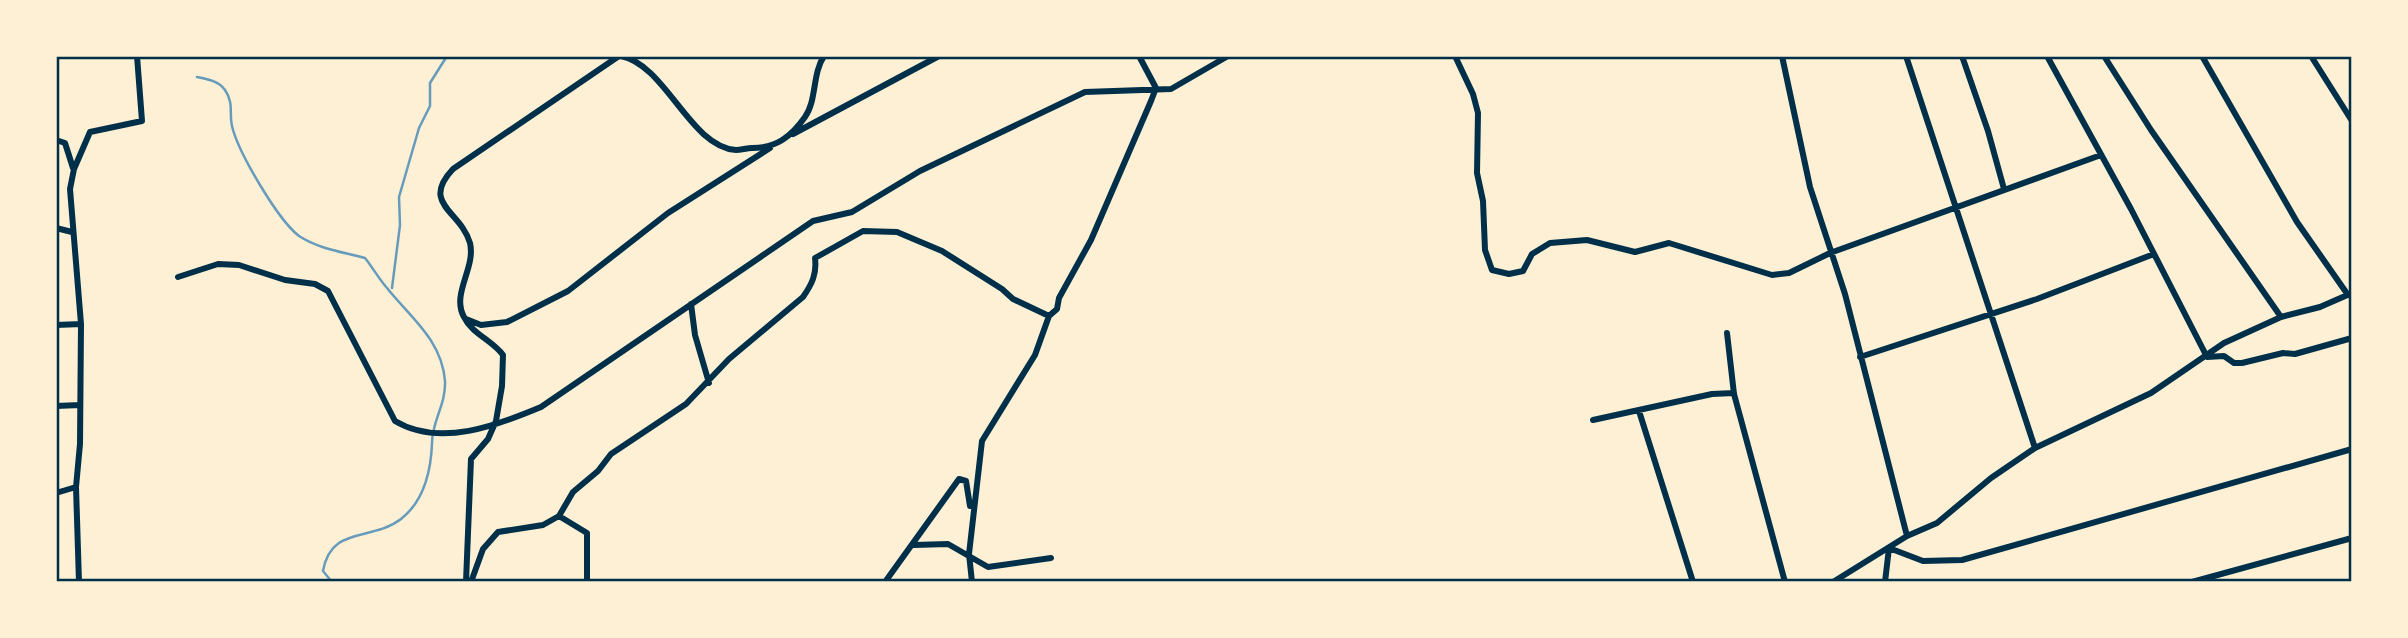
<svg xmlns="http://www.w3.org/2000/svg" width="2408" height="638" viewBox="0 0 2408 638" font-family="'Crimson Pro',serif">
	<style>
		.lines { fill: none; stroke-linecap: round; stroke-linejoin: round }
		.stream { stroke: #669bbc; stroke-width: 2.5 }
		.minor { stroke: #003049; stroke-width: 6 }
		.neatline { fill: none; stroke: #003049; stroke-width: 2.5 }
	</style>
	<rect width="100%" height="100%" fill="#fdf0d5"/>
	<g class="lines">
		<path class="stream" d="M 197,77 C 207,79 219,81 225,90 C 234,103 229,113 232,126 C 238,152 278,220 299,236 C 319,249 343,252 365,258 C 373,268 379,279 387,288 C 410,317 442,340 445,381 C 446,405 432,421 432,443 C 431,470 424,501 401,519 C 371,542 331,525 323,571 L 332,582
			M 392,288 L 400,225 L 399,197 L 419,128 L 430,106 L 430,83 L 447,56"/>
		<path class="minor" d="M 621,56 C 666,65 690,147 736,150 C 741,150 747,148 752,148 C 776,148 791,137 805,117 C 817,100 812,74 824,56
			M 1455,56 L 1473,94 L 1478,113 L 1477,173 L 1483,201 L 1485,250 L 1492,270 L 1509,274 L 1523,271 L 1532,254 L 1550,243 L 1587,240 L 1635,252 L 1669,243 L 1772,275 L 1789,273 L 1830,253 L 2101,155
			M 1782,56 L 1810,187 L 1845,294 L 1907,536
			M 1906,56 L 2035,448
			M 1962,56 L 1988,131 L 2004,189
			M 2047,56 L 2131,209 L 2207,357 L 2224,356 L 2234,363 L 2242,363 L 2283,353 L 2295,354 L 2352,338
			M 2104,56 L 2151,130 L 2281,317
			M 2202,56 L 2297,222 L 2348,295
			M 2311,56 L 2352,121
			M 793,134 L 939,56
			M 56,140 L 65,143 L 73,168
			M 56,228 L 72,232
			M 178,277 L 218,264 L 239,265 L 285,280 L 315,284 L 328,291 L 395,421 C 440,448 498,425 541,407 L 813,221 L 852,212 L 920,171 L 1085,92 L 1171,89 L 1228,56
			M 691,304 L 695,335 L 709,383
			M 466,319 L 481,325 L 507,322 L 568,291 L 668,213 L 770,148
			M 56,325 L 81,324
			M 1727,333 L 1734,394 L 1785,582
			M 1860,357 L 2037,299 L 2154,254
			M 56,406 L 80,405
			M 1639,411 L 1693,582
			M 1593,420 L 1712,394 L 1734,393
			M 56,493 L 76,487
			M 559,516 L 587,533 L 587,582
			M 914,545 L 948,544 L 988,567 L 1051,558
			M 79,582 L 76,487 L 80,444 L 81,324 L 70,189 L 74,169 L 90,132 L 142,121 L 137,56
			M 466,582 L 471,459 L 488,439 L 496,421 L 502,386 L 503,355 C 492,340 472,334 464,317 C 451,294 476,268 470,243 C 461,211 420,204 453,169 L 619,56
			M 471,582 L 483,549 L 498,532 L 543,525 L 559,516 L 573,492 L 598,471 L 611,454 L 686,404 L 729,359 L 803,297 C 812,284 817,274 815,258 L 863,231 L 897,232 L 942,251 L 1002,289 L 1013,299 L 1049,316
			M 885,582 L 959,479 L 966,481 L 970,506
			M 972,582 L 969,554 L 982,441 L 1035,355 L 1049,316 L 1057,309 L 1059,298 L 1091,240 L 1151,101 L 1156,88 L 1139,56
			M 1833,582 L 1907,536 L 1937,523 L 1991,478 L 2035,448 L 2151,393 L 2224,343 L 2281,317 L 2320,307 L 2352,293
			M 1885,582 L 1889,548 L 1923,561 L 1962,560 L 2352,449
			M 2192,582 L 2352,538"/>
	</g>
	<rect width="2408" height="638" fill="none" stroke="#fdf0d5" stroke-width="116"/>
	<rect x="58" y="58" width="2292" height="522" class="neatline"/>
</svg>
